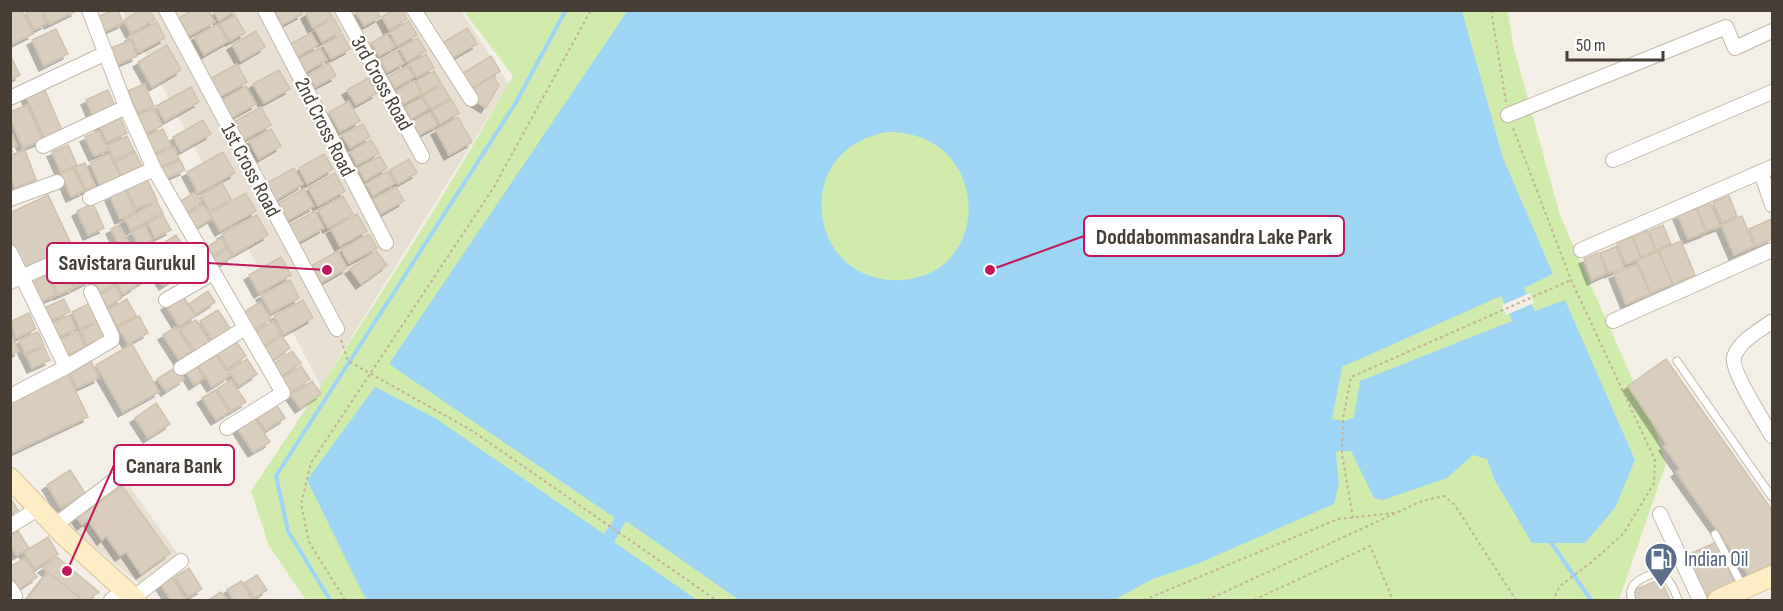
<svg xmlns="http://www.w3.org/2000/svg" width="1783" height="611" viewBox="0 0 1783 611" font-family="'Sofia Sans Condensed',sans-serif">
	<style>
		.residential { fill: #e8e1d3 }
		.green { fill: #d1ebac }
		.water { fill: #9ed5f4; fill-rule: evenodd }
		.pier { fill: #f4efe6 }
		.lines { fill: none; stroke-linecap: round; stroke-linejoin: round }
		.stream { stroke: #9ed5f4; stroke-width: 4 }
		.building { fill: #d9cdbd; stroke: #d1c2ad; stroke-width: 1.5; filter: url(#shadow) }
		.lane-casing { stroke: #c3b9ab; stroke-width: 9 }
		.street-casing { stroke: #c3b9ab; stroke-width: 16 }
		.secondary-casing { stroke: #d7c293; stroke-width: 22 }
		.path { stroke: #c3b298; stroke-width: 2; stroke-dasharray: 3 3; stroke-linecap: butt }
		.lane { stroke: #fff; stroke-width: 7 }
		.street { stroke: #fff; stroke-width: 14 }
		.secondary { stroke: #ffeec5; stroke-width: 20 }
		.labels { text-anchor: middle; stroke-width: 4.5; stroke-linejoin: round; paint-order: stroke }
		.street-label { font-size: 21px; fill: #473f35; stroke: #fff }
		.service-label { font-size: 21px; fill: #4e5e75; stroke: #fff; text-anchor: start }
		.leader { fill: none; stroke: #c2185b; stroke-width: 2 }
		.callout-dot { fill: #c2185b; stroke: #fff; stroke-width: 2 }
		.callout { fill: #fff; stroke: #c2185b; stroke-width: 2 }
		.callout-label { font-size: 22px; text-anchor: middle; font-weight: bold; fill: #473f35 }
	</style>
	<defs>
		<filter id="shadow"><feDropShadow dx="-5" dy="5" stdDeviation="0" flood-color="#0004"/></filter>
	</defs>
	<rect width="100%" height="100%" fill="#f4efe6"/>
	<path class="residential" d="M 122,11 L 461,11 L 509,84 L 321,386 Z
		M 120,473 L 180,557 L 141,585 L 59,517 Z"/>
	<path class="green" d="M 463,10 L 1508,11 L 1513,45 L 1560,215 L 1656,433 L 1666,464 L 1619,600 L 306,600 L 269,546 L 251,491 C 342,355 433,218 513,76 Z"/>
	<path class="water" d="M 628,10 L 1462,11 L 1503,158 L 1553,274 L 1524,288 L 1535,311 L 1565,300 L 1635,460 L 1615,508 L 1585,543 L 1532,543 L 1494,479 L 1487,459 L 1473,455 L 1447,478 L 1383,500 L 1374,498 L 1351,451 L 1338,451 L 1336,453 L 1339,483 L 1334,504 L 1197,564 L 1153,579 L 1114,600 L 739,600 L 626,521 L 614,542 L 697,600 L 366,600 L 307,480 L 375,387 L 435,418 L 604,534 L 615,518 L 389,364 ZM 888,132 C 992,132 994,274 902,280 C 807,286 788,148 888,132 ZM 1501,296 L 1512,321 L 1360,381 L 1354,417 L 1345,421 L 1332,419 L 1342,367 Z"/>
	<path class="pier" d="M 1530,293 L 1534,303 L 1506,315 L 1502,305 Z"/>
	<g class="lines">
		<path class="stream" d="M 1551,539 L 1552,544 L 1591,600
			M 330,600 L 288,531 L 276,476 L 515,104 L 566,10"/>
	</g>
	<path class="building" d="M 16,10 L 22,10 L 33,34 L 10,45 L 10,13 Z
		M 25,10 L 40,10 L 46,24 L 34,30 Z
		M 42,10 L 75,10 L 76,11 L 49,24 Z
		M 114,10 L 118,10 L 123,23 L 103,32 L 97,17 Z
		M 141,10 L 150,10 L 155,20 L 131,33 L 124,20 Z
		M 193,10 L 208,10 L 215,22 L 189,36 L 179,18 Z
		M 213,10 L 237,10 L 219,21 Z
		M 280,10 L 300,10 L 302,14 L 282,25 L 276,13 Z
		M 312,10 L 329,10 L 332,17 L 313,28 L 306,14 Z
		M 360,10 L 376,10 L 380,17 L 364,26 L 356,13 Z
		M 394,10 L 402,10 L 407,19 L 389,30 L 382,17 Z
		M 235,15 L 245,33 L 230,41 L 220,24 Z
		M 334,18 L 341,32 L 322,42 L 315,29 Z
		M 409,21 L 417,35 L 397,46 L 390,32 Z
		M 157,22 L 165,38 L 139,52 L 130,36 Z
		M 218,24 L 228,41 L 204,55 L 194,37 Z
		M 467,28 L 477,44 L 451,59 L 442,43 Z
		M 56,29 L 68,54 L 44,66 L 32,40 Z
		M 256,31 L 265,47 L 241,61 L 232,45 Z
		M 311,33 L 318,45 L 297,57 L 290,44 Z
		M 342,34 L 350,49 L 331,59 L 323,45 Z
		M 387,34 L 395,47 L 379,56 L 371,43 Z
		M 418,38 L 426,51 L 407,62 L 399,48 Z
		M 131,40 L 137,56 L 118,64 L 111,48 Z
		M 167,45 L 181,70 L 152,87 L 138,62 Z
		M 320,48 L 327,60 L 306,72 L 299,59 Z
		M 397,51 L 404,63 L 387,72 L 380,60 Z
		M 426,54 L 434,68 L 417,77 L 409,64 Z
		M 10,55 L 20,75 L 10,80 Z
		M 491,56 L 500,71 L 469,90 L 460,75 Z
		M 329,63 L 336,76 L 315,87 L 308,75 Z
		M 237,64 L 247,82 L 218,98 L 208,80 Z
		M 407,66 L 414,77 L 395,88 L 388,77 Z
		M 279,70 L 290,89 L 264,103 L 253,84 Z
		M 434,71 L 441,83 L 423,94 L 416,81 Z
		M 493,76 L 499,85 L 486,108 L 475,101 L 470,91 Z
		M 368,78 L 377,93 L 356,105 L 347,90 Z
		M 414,81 L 422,94 L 403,104 L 395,92 Z
		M 144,84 L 154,106 L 138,113 L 128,91 Z
		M 442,85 L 450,98 L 431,109 L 423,96 Z
		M 246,86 L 256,104 L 229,119 L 219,102 Z
		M 191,87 L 199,102 L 165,121 L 156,106 Z
		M 44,88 L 62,130 L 44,138 L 26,96 Z
		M 108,90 L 115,106 L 93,116 L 86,100 Z
		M 422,97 L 429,109 L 411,119 L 404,107 Z
		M 451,99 L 459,113 L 440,124 L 432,110 Z
		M 349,101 L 360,121 L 340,132 L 329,112 Z
		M 27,105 L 42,140 L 23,148 L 10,117 L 10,112 Z
		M 261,107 L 271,125 L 244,140 L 234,122 Z
		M 154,108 L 162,126 L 146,133 L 138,115 Z
		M 430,112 L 438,125 L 419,135 L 412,122 Z
		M 120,117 L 127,133 L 107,142 L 100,126 Z
		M 458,117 L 472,142 L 449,155 L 436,130 Z
		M 203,120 L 211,134 L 181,151 L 173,137 Z
		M 363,124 L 370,137 L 350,148 L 342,135 Z
		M 163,129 L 171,146 L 155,153 L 147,136 Z
		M 271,129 L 281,146 L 259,159 L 249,141 Z
		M 10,130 L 17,146 L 10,148 Z
		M 99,131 L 108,150 L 94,156 L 85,137 Z
		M 127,136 L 134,151 L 114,160 L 108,145 Z
		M 371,140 L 379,153 L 357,165 L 350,152 Z
		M 68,145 L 77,165 L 61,172 L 52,152 Z
		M 174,147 L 179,159 L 160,167 L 155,155 Z
		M 25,150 L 36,180 L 15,188 L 10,175 L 10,155 Z
		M 135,152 L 142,166 L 121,175 L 115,162 Z
		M 223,152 L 235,173 L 198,193 L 187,172 Z
		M 109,154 L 120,176 L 100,185 L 90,163 Z
		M 324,154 L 333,169 L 307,184 L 299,168 Z
		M 380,156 L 387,168 L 365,181 L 358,168 Z
		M 409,159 L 417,173 L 398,184 L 390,170 Z
		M 180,160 L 185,170 L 167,178 L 162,168 Z
		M 85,163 L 95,186 L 86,190 L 75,167 Z
		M 74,168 L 84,191 L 71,197 L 61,174 Z
		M 294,168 L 303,184 L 276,200 L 267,183 Z
		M 388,171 L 395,183 L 373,196 L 366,184 Z
		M 335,173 L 345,191 L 318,206 L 308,188 Z
		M 147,179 L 157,200 L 136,209 L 127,189 Z
		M 222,183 L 231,199 L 210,211 L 201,195 Z
		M 396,187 L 404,201 L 381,214 L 373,199 Z
		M 125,189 L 135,212 L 120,219 L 110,196 Z
		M 304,189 L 314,206 L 287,221 L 277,204 Z
		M 195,192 L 202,202 L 185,214 L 178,203 Z
		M 246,193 L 256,211 L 220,231 L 210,213 Z
		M 48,195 L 73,248 L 25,270 L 10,239 L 10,213 Z
		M 343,196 L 353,214 L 328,228 L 318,210 Z
		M 1729,196 L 1737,216 L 1722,223 L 1713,202 Z
		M 157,202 L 163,213 L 131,230 L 125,219 Z
		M 1710,202 L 1720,226 L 1707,231 L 1697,208 Z
		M 93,203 L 104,228 L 88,235 L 77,211 Z
		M 203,205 L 212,218 L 192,231 L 184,217 Z
		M 1696,208 L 1706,232 L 1688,239 L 1678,215 Z
		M 315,211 L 324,228 L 297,243 L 288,226 Z
		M 357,214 L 367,231 L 340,246 L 331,229 Z
		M 163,215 L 171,230 L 155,238 L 148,223 Z
		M 257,215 L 268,235 L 233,255 L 222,234 Z
		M 1742,216 L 1754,246 L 1734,255 L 1721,225 Z
		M 1772,219 L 1772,239 L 1756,246 L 1749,229 Z
		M 119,225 L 132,251 L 124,255 L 111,229 Z
		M 145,225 L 152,240 L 139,246 L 132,232 Z
		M 1663,225 L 1671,244 L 1656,250 L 1649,231 Z
		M 1647,231 L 1656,251 L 1641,257 L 1633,237 Z
		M 369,234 L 377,248 L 349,263 L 341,249 Z
		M 176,235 L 186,251 L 170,262 L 159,246 Z
		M 1632,237 L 1641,258 L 1626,264 L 1617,243 Z
		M 221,238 L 226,247 L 210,258 L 204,249 Z
		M 1681,241 L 1695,275 L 1673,284 L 1659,250 Z
		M 1616,247 L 1624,267 L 1609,273 L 1600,253 Z
		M 227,249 L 232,257 L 214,268 L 210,261 Z
		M 338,251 L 347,268 L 321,283 L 311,266 Z
		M 376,251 L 387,265 L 361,284 L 350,269 Z
		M 1658,251 L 1672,284 L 1651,293 L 1637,260 Z
		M 1598,253 L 1607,273 L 1592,280 L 1584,259 Z
		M 281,257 L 291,275 L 259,293 L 249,275 Z
		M 81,261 L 90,280 L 76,287 L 67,268 Z
		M 166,262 L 176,277 L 164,285 L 154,270 Z
		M 1637,264 L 1650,294 L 1626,304 L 1614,274 Z
		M 138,265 L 147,278 L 138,284 L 129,271 Z
		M 64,267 L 74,288 L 58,295 L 49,274 Z
		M 125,269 L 136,286 L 123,294 L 113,277 Z
		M 106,273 L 113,285 L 100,293 L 93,280 Z
		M 47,275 L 56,295 L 42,301 L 33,282 Z
		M 290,280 L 299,298 L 271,313 L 261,295 Z
		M 115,286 L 122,298 L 107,307 L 100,295 Z
		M 208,291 L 215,302 L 196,314 L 189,304 Z
		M 182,295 L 196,316 L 179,326 L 166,305 Z
		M 64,299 L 70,312 L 50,321 L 44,308 Z
		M 127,299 L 136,316 L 117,326 L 108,310 Z
		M 303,300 L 313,318 L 284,334 L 274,316 Z
		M 260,302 L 271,319 L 253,331 L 241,314 Z
		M 90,303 L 98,320 L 80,329 L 72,312 Z
		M 218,310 L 230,328 L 212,340 L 200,321 Z
		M 29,313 L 36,329 L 16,338 L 10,322 Z
		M 70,315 L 76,329 L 57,338 L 50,324 Z
		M 139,316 L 148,333 L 128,344 L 118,327 Z
		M 196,320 L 209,341 L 194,351 L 180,329 Z
		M 100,321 L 107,336 L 87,345 L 81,331 Z
		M 273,321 L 281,334 L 262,347 L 253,334 Z
		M 176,327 L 192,351 L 179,360 L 163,335 Z
		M 78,331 L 85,347 L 66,356 L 59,340 Z
		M 38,332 L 44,345 L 25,354 L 19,340 Z
		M 10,333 L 19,351 L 10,355 Z
		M 282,336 L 290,348 L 272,360 L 264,348 Z
		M 236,341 L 246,356 L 227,369 L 218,354 Z
		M 132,344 L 159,392 L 123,412 L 96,365 Z
		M 44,347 L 50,360 L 32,368 L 26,355 Z
		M 292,351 L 301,363 L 280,377 L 272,365 Z
		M 216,355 L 229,376 L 212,387 L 198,366 Z
		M 90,359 L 99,378 L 77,388 L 68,370 Z
		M 247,359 L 257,374 L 239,386 L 229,371 Z
		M 1666,359 L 1772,510 L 1772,563 L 1751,578 L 1676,472 L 1680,469 L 1664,446 L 1667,444 L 1628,386 Z
		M 196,366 L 204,378 L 194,385 L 186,372 Z
		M 301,366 L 310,379 L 290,393 L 281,380 Z
		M 176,367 L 184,379 L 166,391 L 157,379 Z
		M 67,373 L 88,417 L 11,453 L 10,399 Z
		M 231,380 L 246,402 L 231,411 L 217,389 Z
		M 312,381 L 321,394 L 300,408 L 291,395 Z
		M 215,390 L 229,412 L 216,420 L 202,398 Z
		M 156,403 L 170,424 L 148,438 L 135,418 Z
		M 276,404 L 285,418 L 266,430 L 256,416 Z
		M 253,416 L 270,442 L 253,452 L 237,427 Z
		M 70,470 L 85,493 L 61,508 L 47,485 Z
		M 122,486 L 170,553 L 141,574 L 126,552 L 120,556 L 106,536 L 102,540 L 88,520 L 82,525 L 77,518 Z
		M 10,498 L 18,510 L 10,515 Z
		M 18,531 L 29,548 L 17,555 L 10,545 L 10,535 Z
		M 48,537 L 58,554 L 35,569 L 24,552 Z
		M 1717,542 L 1735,584 L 1701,599 L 1683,557 Z
		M 57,557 L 99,592 L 87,600 L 83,600 L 43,568 Z
		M 25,558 L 37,577 L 19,589 L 10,575 L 10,567 Z
		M 189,568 L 202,589 L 188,597 L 175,577 Z
		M 48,572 L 79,597 L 76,600 L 26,600 Z
		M 257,575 L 267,590 L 254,598 L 244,583 Z
		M 172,577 L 185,598 L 182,600 L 171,600 L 161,585 Z
		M 1661,579 L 1670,600 L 1636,600 L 1632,591 Z
		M 241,581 L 252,599 L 250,600 L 234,600 L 227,590 Z
		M 221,592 L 227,600 L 208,600 Z"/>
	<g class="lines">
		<g class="lane-casing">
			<path id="lane" d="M 1677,361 L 1772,497
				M 1715,534 L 1743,587
				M 1632,600 C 1631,598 1630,593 1631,591 C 1632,581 1654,570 1663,576 C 1671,580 1675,592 1678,600"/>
		</g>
		<g class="street-casing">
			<path id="street" d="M 89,10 L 126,107 L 154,169 L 283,393 L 227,428
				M 166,10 L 337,329
				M 265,10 L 386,243
				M 342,10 L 422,156
				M 414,10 L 471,99
				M 10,98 L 106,53
				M 1508,115 L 1726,27 L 1735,48 L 1772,31
				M 43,146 L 126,107
				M 1613,160 L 1772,92
				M 1761,172 L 1772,205
				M 90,198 L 154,169
				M 10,199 L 57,182
				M 1581,250 L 1772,167
				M 10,252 L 66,367 L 10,396
				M 10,282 L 74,254
				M 166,300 L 213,273
				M 1613,321 L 1772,250
				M 1772,324 L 1771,322 C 1759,331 1739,341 1734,357 C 1730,369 1765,424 1772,436
				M 66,367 L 112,340 L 112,336 L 91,292
				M 181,368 L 245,328
				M 1660,514 L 1700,600
				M 55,525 L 116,479
				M 10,526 L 39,508
				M 10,588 L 15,596
				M 133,598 L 181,561
				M 111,600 L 125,590"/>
		</g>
		<g class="secondary-casing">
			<path id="secondary" d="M 10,478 L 64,535 L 136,600
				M 1718,600 L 1772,576"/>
		</g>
		<path class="path" d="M 1491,10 L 1506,102
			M 1513,128 L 1571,280 L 1655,460 L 1654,483 L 1624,533 L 1593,561 L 1560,586 L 1553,600
			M 341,340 L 348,361 L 471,430 L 716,600
			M 1353,518 L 1342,454 L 1343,418 L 1351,377 L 1571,280
			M 345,600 L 309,542 L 301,504 L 311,463 L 494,187 L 591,10
			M 1144,600 L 1338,519 L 1394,513
			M 1207,600 L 1422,501 L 1444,496 L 1454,504 L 1516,600
			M 1254,600 L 1370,546 L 1393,600"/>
		<use href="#lane" class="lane"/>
		<use href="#street" class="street"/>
		<use href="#secondary" class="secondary"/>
	</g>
	<defs>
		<g id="fuel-pin" transform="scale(1.725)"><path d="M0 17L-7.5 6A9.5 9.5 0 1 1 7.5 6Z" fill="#5c6f8a" stroke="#fff"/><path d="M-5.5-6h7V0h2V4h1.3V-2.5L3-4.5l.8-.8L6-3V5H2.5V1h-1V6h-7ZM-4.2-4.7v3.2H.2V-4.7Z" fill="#fff"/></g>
	</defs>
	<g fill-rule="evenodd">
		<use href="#fuel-pin" x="1661" y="559"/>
	</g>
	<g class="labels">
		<g class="street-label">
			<text transform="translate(382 83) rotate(61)" y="7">3rd Cross Road</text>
			<text transform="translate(325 127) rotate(63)" y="7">2nd Cross Road</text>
			<text transform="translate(251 170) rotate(62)" y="7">1st Cross Road</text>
		</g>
		<g class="service-label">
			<text x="1684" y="566">Indian Oil</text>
		</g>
	</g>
	<path class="leader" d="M990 270L1084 236M327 270L208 263M67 571L114 465"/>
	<g class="callout-dot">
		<circle cx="990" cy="270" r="6"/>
		<circle cx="327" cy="270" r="6"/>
		<circle cx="67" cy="571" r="6"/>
	</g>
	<g class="callout">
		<rect x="1084" y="216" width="260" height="40" rx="6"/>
		<rect x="47" y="243" width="161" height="40" rx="6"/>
		<rect x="114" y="445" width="120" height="40" rx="6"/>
	</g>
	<g class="callout-label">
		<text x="1214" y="244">Doddabommasandra Lake Park</text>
		<text x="127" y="270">Savistara Gurukul</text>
		<text x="174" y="473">Canara Bank</text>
	</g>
	<rect width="1783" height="611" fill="none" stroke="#473f35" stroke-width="24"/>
	<path d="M1567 51v9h96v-9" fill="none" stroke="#473f35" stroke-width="3"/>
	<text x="1576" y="51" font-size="18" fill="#473f35" stroke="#ffffff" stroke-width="4.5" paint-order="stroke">50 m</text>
</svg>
